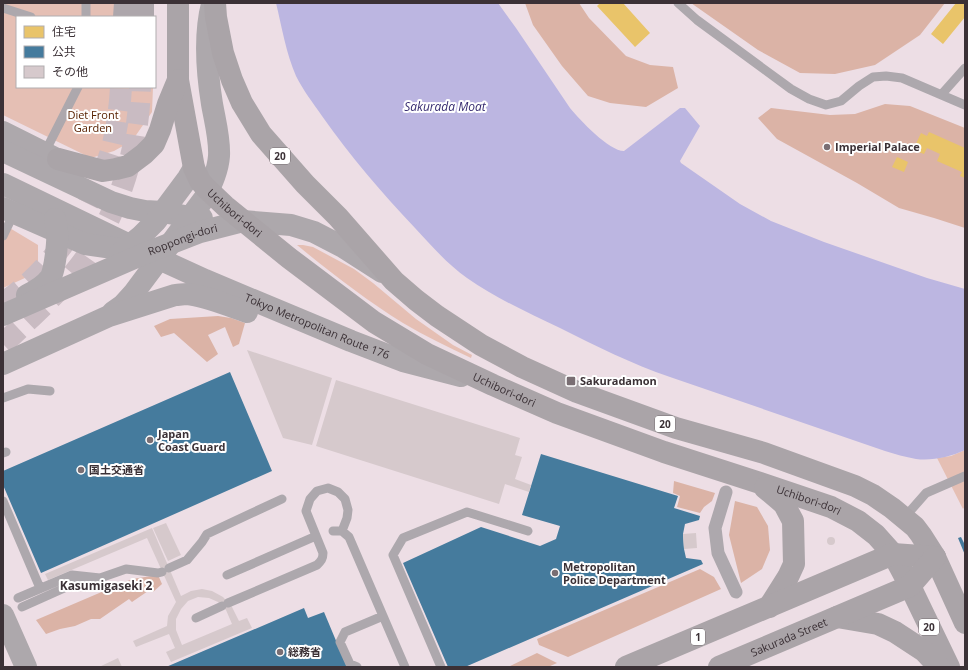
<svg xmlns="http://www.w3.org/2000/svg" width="968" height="670" viewBox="0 0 968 670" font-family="'Open Sans','Noto Sans JP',sans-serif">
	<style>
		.green { fill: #e5bfb4 }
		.forest { fill: #dbb3a6 }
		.water { fill: #bcb6e1 }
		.homes { fill: #e9c46a }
		.public { fill: #457b9d }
		.building { fill: #d6c9cc; fill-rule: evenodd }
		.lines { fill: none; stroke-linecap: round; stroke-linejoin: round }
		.motorway-tunnel { stroke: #c9bbc2; stroke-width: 22; stroke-dasharray: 22 11; stroke-linecap: butt }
		.service { stroke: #ada8ad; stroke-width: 9 }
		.pedestrian { stroke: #ada8ad; stroke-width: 13 }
		.secondary { stroke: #ada8ac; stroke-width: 22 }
		.trunk { stroke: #aaa4a8; stroke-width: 22 }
		.motorway { stroke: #ada6ab; stroke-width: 22 }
		.poi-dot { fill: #796e73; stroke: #fff; stroke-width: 1.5 }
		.labels { text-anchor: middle; stroke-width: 4; stroke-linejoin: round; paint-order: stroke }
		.shield { fill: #fff; stroke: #766f72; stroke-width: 1 }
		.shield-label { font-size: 10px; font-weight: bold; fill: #3b3136 }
		.park-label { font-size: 11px; fill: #582100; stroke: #fff }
		.poi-label { font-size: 11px; font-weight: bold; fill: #3b3136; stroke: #fff; text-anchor: start }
		.street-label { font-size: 11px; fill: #3b3136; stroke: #fff }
		.water-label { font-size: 12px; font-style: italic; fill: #372c70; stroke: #fff }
		.neighbourhood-label { font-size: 12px; font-weight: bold; fill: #3b3136; stroke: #fff }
	</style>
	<rect width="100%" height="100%" fill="#eddee5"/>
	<path class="green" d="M 3,3 L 116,3 L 115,17 L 17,17 L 17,87 L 153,87 L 152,112 L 132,141 L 114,151 L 91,158 L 3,115 Z
		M 3,224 L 38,245 L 38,272 L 3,288 Z
		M 297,245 L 303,245 L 313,247 L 354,269 L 373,283 L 416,319 L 453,345 L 472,355 L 471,358 C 448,347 425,336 403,323 C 366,300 331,273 297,245 Z
		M 965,450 L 965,506 L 963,509 L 937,458 L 951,456 Z"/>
	<path class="forest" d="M 525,3 L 579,3 L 589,18 L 626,56 L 650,65 L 673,67 L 678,88 L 646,107 L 610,103 L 588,96 L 562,66 L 533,25 Z
		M 691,3 L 945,3 L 920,35 L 875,65 L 835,74 L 800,73 L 758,50 Z
		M 885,104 L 910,106 L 965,128 L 965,228 L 934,218 L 899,208 L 857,183 L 777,139 L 758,118 L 771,108 L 830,115 L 855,114 Z
		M 218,316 L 231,318 L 245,323 L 239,344 L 233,347 L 225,327 L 208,335 L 218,354 L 207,362 L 174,333 L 161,337 L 154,326 L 170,319 Z
		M 674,481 L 715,493 L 712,501 L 704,507 L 700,513 L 677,507 L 680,496 L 673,493 Z
		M 735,501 L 757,507 L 768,526 L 770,550 L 762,569 L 741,583 L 729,535 Z
		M 700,569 L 714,577 L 721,589 L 568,657 L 539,645 L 537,639 Z
		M 158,575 L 162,584 L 153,592 L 151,589 L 132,602 L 129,599 L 100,619 L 91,619 L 75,626 L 60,629 L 46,634 L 36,620 L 132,579 Z
		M 537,653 L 557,663 L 548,667 L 508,667 Z"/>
	<path class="water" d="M 276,3 L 498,3 L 516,28 L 570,108 C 580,120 609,151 624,151 L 680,108 L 685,108 L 700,126 L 680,161 L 681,163 L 740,204 L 771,221 L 824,242 L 927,278 L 965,289 L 965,450 C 950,457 932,461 916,459 C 905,457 895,454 885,451 L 670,377 C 632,364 596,346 560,328 C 528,313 496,298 467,278 C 447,264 431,245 415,228 C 381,192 350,156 322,116 C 313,103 303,90 296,76 C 286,53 282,28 276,3 Z"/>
	<path class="homes" d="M 600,3 L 623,3 L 650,33 L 635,47 L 597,6 Z
		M 956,3 L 965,3 L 965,17 L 943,44 L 931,34 Z
		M 929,132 L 965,148 L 965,178 L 960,176 L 962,172 L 937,161 L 940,154 L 927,148 L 924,154 L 913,150 L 921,133 L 927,136 Z
		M 897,157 L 908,162 L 904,172 L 892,167 Z"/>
	<path class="public" d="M 230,372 L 272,471 L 41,573 L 3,485 L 3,471 Z
		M 541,454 L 678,496 L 674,508 L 700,516 L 699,520 L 685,524 L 683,534 L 684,549 L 686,558 L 701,560 L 703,564 L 465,667 L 448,667 L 403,563 L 481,527 L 540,546 L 556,539 L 560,526 L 522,515 Z
		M 961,537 L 965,545 L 965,555 L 958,538 Z
		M 304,608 L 308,618 L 324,612 L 347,667 L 166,667 Z"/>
	<path class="building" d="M 247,350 L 332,378 L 312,445 L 283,438 Z
		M 336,380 L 520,438 L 515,455 L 522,457 L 515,479 L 531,485 L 529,492 L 505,484 L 499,504 L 316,446 Z
		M 166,523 L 181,555 L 168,561 L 153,528 Z
		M 152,528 L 181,596 L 191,591 L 202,589 L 212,591 L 223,597 L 232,607 L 239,621 L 247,618 L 252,628 L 171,662 L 166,652 L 175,648 L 169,634 L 136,647 L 133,641 L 167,626 L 168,616 L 176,602 L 147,538 L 48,580 L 45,574 ZM 198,597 L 209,598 L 218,602 L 226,610 L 232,624 L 182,645 L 176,630 L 176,619 L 181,609 L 188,601 Z
		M 696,533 L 697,548 L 684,549 L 683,534 Z
		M827 541a4 4 0 1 1 8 0a4 4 0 1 1-8 0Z
		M 118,658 L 122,667 L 99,667 Z"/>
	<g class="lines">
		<path class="motorway-tunnel" d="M 3,303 C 41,278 69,241 89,201 C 98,184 107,166 112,148 C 117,128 120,107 121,87
			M 3,344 C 27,321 53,298 74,273 C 118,220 138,154 140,87"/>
		<path class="service" d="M 678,3 L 697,20 L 791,89 L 809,99 L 826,105 L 841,101 L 859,86 L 873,77 L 886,76 L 902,78 L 965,105
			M 3,8 L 31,17
			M 86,17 L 86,3
			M 941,95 L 965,68
			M 45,152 L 78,87
			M 3,236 L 14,213
			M 3,398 L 28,389 L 50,391
			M 3,453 L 6,452
			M 3,501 L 40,588
			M 904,518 L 926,493 L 965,476
			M 333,531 L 342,531 L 349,537 L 405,667
			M 169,568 L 187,560 L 202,542 L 207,534 L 282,499
			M 227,575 L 316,536
			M 18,598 L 72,575 L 100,578 L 126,569 L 158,573 L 162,572
			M 228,603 L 317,565 C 321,561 323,559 323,553 L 306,511 L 310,499 L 317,491 L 328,488 L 338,492 L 345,499 L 348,510 L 347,518 L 342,531
			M 22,607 L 89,577
			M 196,618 L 222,606
			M 357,667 L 350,664 L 340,642 L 345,632 L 383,616
			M 441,667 L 393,555 L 403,538 L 467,512 L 528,531"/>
		<path class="pedestrian" d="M 726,492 L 715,528 L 718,553 L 736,592"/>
		<g class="secondary">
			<path d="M 3,132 L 75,168"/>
			<path d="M 3,151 L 111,202 L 130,208 L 145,211 L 163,212 L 190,217 L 202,218"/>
			<path id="s1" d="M 3,184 L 146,253 L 205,280 L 351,341 L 403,361 L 461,376"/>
			<path d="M 3,208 L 85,244 L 127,250"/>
			<path d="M 120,253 L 141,236 L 156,221 L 188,178 L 194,168"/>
			<path d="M 27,295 C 35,291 44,286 50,278 C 55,272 58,240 57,231 C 57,227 56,223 55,219"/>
			<path d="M 113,312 L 123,305 L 133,294 L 206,196 C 212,183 218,170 219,156 C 220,139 215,121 212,104 C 207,73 204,35 212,4"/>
			<path id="s2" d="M 3,315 L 146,253 L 200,232 L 243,221 L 291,225 L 314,232 L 343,247 L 382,272"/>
			<path d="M 3,364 L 109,316 L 175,295 C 179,295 183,294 187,294 C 208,296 228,306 247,312"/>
			<path d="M 3,615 L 26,667"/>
		</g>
		<g class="trunk">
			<path id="s3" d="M 178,3 L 178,80 L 194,168 L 200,181 L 205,187 L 225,206 L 289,258 L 374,322 L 427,354 L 493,385 L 557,413 L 664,452 L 760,483 L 831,507 L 858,521 L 876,535 L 893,554 L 910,586 L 949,667"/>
			<path d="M 215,3 L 216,17 L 223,53 L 232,80 L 242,103 L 261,134 L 305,184 L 338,217 L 394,281 L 416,300 L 437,316 L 481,345 L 522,367 L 577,392 L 676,428 L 764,453 L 855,486 L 873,495 L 892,508 L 915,527 L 921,535 L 935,557 L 965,623"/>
			<path d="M 58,159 L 103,171 L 116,169 L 128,166 L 144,154 L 154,144 L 160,130 L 168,104 L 178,80"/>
			<path d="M 765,488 L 784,504 L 793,521 L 794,564 L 788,577 L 769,607"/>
			<path d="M 837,617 L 878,624 L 895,632 L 924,651 L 939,667"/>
			<path d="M 626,667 L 893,554 L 935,557"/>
			<path id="s4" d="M 719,667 L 910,586 L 935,557"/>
		</g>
		<path class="motorway" d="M 124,17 L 125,3
			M 143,17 L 143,3"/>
	</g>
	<g class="poi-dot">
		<circle cx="827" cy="147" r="4"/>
		<rect x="566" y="376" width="10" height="10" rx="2"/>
		<circle cx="150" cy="440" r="4"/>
		<circle cx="81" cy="470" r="4"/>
		<circle cx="555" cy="573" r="4"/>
		<circle cx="280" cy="652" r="4"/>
	</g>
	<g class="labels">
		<g class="shield">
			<rect x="270" y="148" width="20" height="16" rx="3"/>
			<rect x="655" y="416" width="20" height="16" rx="3"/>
			<rect x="919" y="619" width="20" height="16" rx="3"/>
			<rect x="691" y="629" width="14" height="16" rx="3"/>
		</g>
		<g class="shield-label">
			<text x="280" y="160">20</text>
			<text x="665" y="428">20</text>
			<text x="929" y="631">20</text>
			<text x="698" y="641">1</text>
		</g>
		<g class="park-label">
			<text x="93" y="119">Diet Front<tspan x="93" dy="13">Garden</tspan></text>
		</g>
		<g class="poi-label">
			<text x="835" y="151">Imperial Palace</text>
			<text x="580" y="385">Sakuradamon</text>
			<text x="158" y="438">Japan<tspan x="158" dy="13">Coast Guard</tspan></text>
			<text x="89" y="474">国土交通省</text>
			<text x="563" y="571">Metropolitan<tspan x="563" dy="13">Police Department</tspan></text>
			<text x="288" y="656">総務省</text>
		</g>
		<g class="street-label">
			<text dy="4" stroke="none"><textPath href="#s3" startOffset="228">Uchibori-dori</textPath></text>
			<text dy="4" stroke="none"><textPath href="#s2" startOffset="195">Roppongi-dori</textPath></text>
			<text dy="4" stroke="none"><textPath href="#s1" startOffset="345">Tokyo Metropolitan Route 176</textPath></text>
			<text dy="4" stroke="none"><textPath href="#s3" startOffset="552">Uchibori-dori</textPath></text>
			<text dy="4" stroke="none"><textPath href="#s3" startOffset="876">Uchibori-dori</textPath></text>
			<text dy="4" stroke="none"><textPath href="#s4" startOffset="76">Sakurada Street</textPath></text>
		</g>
		<g class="water-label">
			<text x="445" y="111">Sakurada Moat</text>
		</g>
		<g class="neighbourhood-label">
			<text x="106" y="590">Kasumigaseki 2</text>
		</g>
	</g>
	<rect width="968" height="670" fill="none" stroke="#3b3136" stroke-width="8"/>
	<rect x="16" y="16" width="140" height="72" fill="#ffffff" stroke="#b1adaf"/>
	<rect x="24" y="26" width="20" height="12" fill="#e9c46a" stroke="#b1adaf"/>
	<text x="52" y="36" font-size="12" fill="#3b3136">住宅</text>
	<rect x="24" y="46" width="20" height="12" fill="#457b9d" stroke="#b1adaf"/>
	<text x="52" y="56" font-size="12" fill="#3b3136">公共</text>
	<rect x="24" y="66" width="20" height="12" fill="#d6c9cc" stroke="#b1adaf"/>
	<text x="52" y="76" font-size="12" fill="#3b3136">その他</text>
</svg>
